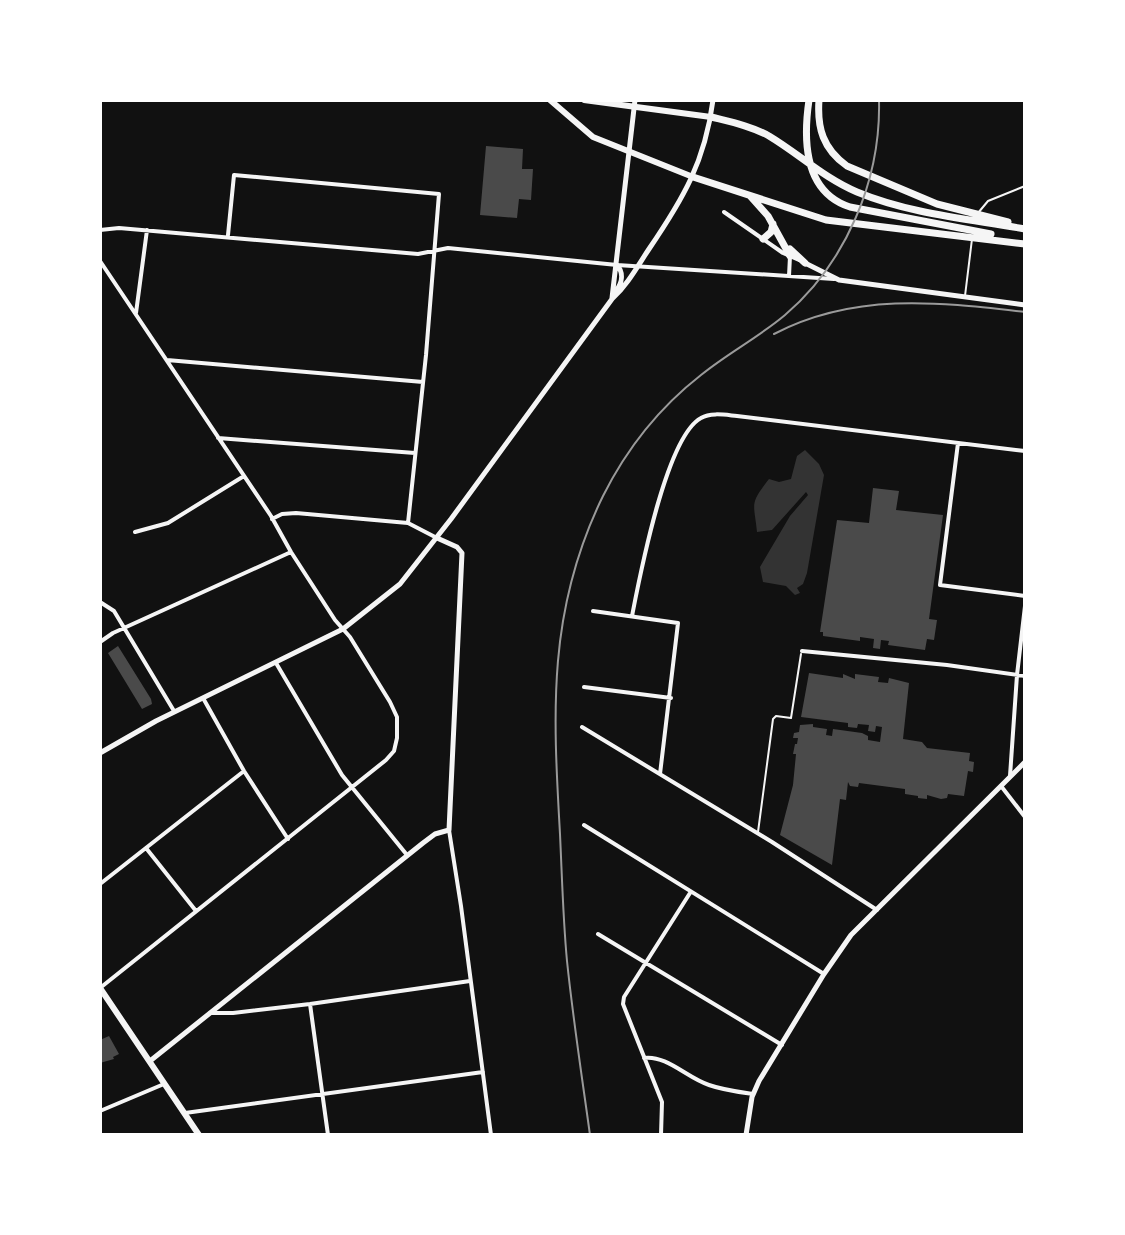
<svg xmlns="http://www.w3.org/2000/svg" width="1125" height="1235" viewBox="0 0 1125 1235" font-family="Rubik,sans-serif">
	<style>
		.water { fill: #333 }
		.building { fill: #4a4a4a }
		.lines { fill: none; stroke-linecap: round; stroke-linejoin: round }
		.service { stroke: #f5f5f5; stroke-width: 2 }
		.minor { stroke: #f5f5f5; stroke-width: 4 }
		.tertiary { stroke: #f5f5f5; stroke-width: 5 }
		.secondary { stroke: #f5f5f5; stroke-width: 5 }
		.primary { stroke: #f5f5f5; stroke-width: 6 }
		.motorway { stroke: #f5f5f5; stroke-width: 7 }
		.rail { stroke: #9a9a9a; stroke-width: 2 }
	</style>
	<rect width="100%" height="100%" fill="#111"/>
	<path class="water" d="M 805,450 L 819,464 L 824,475 L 807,573 L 803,584 L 797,588 L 800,593 L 795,595 L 786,586 L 763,582 L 760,567 L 790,516 L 808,495 L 806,492 L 772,530 L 757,532 C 754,502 749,505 769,479 L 779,482 L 791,479 L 797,456 Z"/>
	<path class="building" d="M 486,146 L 523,149 L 522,169 L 533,169 L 531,200 L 519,199 L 517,218 L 480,215 Z
		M 873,488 L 899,491 L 896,510 L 943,515 L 929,619 L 937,620 L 934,640 L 927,639 L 925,650 L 888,645 L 889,641 L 881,640 L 880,649 L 873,648 L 874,639 L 860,637 L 860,641 L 823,636 L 823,632 L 820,632 L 837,520 L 869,523 Z
		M 118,646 L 151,699 L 152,704 L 142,709 L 108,653 Z
		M 809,673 L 843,678 L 843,674 L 855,679 L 855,674 L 879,677 L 878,682 L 888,683 L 889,678 L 909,683 L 903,739 L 922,742 L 927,748 L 970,753 L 969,761 L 974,762 L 973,772 L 968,771 L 964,796 L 948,794 L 947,798 L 941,799 L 927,795 L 927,799 L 918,798 L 918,796 L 905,794 L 905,789 L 859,783 L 858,787 L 850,786 L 848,782 L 846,800 L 840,799 L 832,865 L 780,835 L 793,785 L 796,754 L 793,754 L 795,744 L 797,744 L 798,738 L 793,738 L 794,733 L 799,732 L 800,725 L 813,724 L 813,727 L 827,729 L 826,735 L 832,736 L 833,729 L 862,733 L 868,736 L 868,740 L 880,742 L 882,727 L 876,726 L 875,732 L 868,731 L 869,725 L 858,724 L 857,728 L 848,727 L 848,723 L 801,717 Z
		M 109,1036 L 119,1054 L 113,1057 L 114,1059 L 100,1063 L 100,1040 Z"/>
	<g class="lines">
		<path class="service" d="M 978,213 L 988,201 L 1025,186
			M 965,296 L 972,239
			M 758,832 L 773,719 L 776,716 L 791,718 L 801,654"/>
		<path class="minor" d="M 724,212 L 783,253 L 799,260
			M 100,230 L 119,228 L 418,254 L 448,248 L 617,265 L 834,279
			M 228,235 L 234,175 L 439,194 L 426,355 L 408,523
			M 100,261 L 271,516 L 291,552 L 335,620 L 350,637 L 390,702 L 397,717 L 397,738 L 394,751 L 386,760 L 100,988
			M 789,276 L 790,256
			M 136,313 L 147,230
			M 167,360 L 423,382
			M 218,438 L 415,453
			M 958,443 L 940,585 L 1025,596
			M 272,519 L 282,514 L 296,513 L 408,523 L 437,538
			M 135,532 L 168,523 L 244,476
			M 100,602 L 114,611 L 174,711
			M 593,611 L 678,623 L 660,774
			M 632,616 C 640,575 666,437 701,418 C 711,412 726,415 737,416 L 1025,451
			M 100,642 L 113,633 L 291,552
			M 802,651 L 947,665 L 1025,676
			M 276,663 L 342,775 L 407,855
			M 584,687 L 671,698
			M 203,698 L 244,771 L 288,839
			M 582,727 L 772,842 L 877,910
			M 1010,776 L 1017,675 L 1025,606
			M 1001,786 L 1025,817
			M 584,825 L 824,974
			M 449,830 L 461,906 L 491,1135
			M 146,848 L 196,911
			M 100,884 L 244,771
			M 598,934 L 782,1045
			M 310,1004 L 328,1135
			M 210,1013 L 233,1013 L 310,1004 L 470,981
			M 644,1058 C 667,1055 687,1078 709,1085 C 723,1090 739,1092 753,1094
			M 100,1111 L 164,1084
			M 185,1113 L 483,1072
			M 661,1135 L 662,1102 L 623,1004 L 624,997 L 690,893"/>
		<path class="tertiary" d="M 150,1061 L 423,843 L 435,834 L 449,830 L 462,553 L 457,547 L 437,538"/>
		<path class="secondary" d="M 805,263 L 839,280 L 1025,305
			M 616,291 C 622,283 624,273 617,265
			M 612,298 L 635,100
			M 100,753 L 156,721 L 343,629 L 400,584 L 451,519 L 612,299 C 628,284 637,267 649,249 C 683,199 705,162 713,100
			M 746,1135 L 752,1097 L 759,1081 L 824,974 L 851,935 L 1025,762"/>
		<path class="primary" d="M 550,100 L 593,137 L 693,177
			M 584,100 L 711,117
			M 100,988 L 199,1135"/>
		<path class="motorway" d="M 809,100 C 803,141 804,192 850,207 L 991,234
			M 819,100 C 817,128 823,149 847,166 L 937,204 L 1008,222
			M 711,117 C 731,122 751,126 769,136 C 799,154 824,178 857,192 C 910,214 969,219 1025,229
			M 693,177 L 826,220 L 1025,244
			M 751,197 L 768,216 L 790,256
			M 763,239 L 771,232 L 773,224
			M 790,249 L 805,263"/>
		<path class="rail" d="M 774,334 C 855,292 937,302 1025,312
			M 590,1135 C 582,1077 573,1019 567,961 C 563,919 562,876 560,834 C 553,712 547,610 603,496 C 626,450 660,407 701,375 C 728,353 759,337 785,315 C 846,263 881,180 879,100"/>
	</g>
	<rect width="1125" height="1235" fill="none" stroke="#ffffff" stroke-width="204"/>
</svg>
